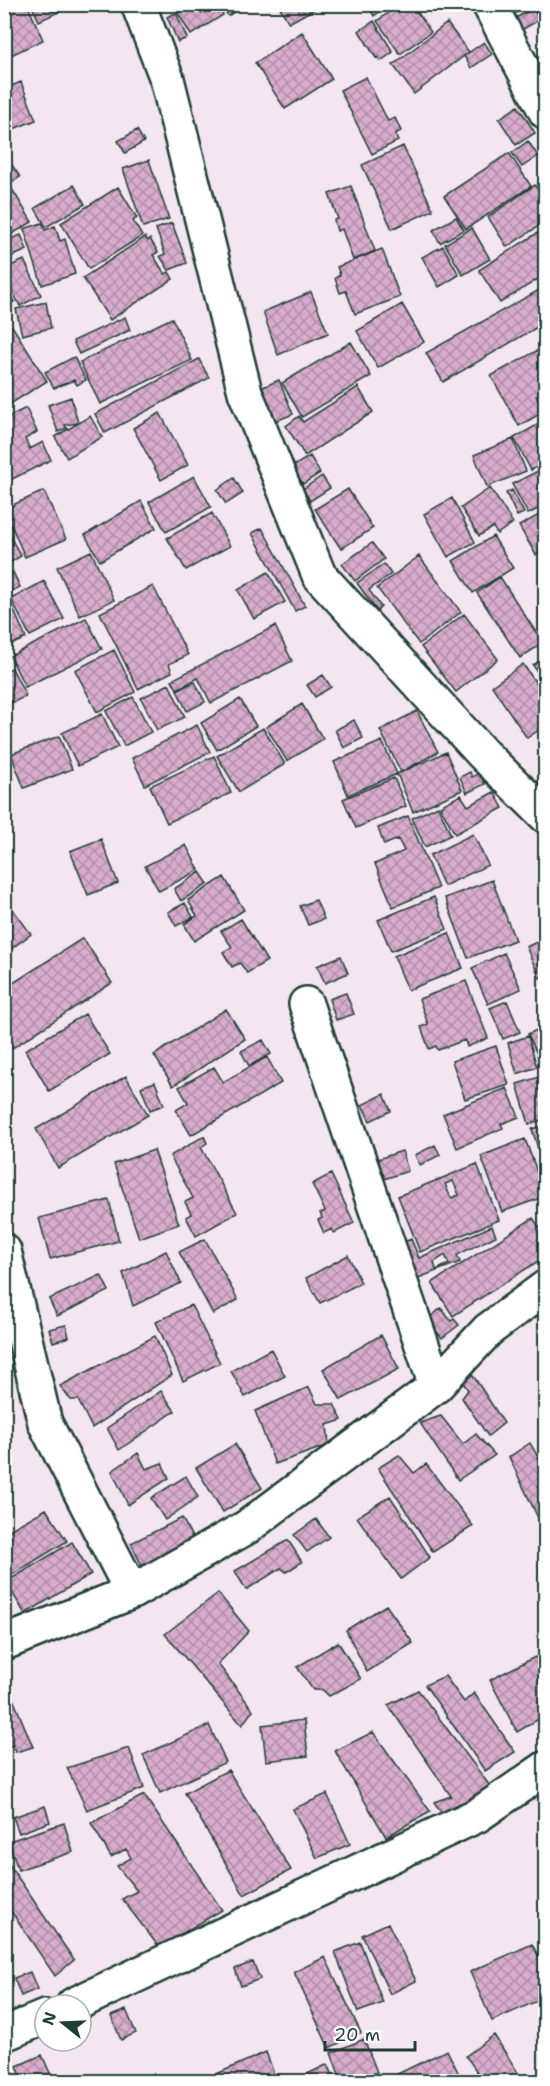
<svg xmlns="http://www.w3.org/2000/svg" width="550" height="2086" viewBox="0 0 550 2086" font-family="'Shantell Sans',sans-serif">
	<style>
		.building { fill: url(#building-cross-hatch); stroke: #1f3d34; stroke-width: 1.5; fill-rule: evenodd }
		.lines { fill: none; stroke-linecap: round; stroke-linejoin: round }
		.minor-casing { stroke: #1f3d34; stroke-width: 38 }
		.minor { stroke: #fff; stroke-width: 33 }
	</style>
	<defs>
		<pattern id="building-cross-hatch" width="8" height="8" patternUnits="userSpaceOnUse" patternTransform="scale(1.5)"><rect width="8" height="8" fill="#d9acce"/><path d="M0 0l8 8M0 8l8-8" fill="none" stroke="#af8da8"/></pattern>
	</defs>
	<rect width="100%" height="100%" fill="#f4e6f0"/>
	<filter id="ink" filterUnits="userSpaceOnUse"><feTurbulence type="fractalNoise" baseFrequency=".0167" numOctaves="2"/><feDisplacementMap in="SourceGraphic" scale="12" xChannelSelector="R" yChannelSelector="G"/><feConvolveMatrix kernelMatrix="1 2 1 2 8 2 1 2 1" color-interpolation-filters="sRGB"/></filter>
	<g filter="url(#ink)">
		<path class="building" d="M 4,4 L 27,4 L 43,40 L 11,55 L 4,41 Z
			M 31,4 L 60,4 L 63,10 L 39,21 Z
			M 186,4 L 217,4 L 223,15 L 191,35 L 176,10 Z
			M 221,4 L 246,4 L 228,16 Z
			M 278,4 L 311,4 L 314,9 L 289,23 Z
			M 367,4 L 391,4 L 374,16 Z
			M 401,4 L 412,4 L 431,32 L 400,54 L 377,21 Z
			M 508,4 L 531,4 L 514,14 Z
			M 533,8 L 539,20 L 520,31 L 514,19 Z
			M 176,13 L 187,38 L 178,42 L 167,17 Z
			M 374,21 L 393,52 L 381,61 L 378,57 L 376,58 L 359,31 Z
			M 447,23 L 469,52 L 414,94 L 393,65 Z
			M 302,32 L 332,79 L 285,109 L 255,63 Z
			M 484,42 L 492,54 L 471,68 L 464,56 Z
			M 366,77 L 388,121 L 395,118 L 401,131 L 395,134 L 398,141 L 372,154 L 340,90 Z
			M 21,82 L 36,120 L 11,130 L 4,113 L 4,89 Z
			M 518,106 L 535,133 L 516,145 L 499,119 Z
			M 137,130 L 144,142 L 125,153 L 118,141 Z
			M 528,141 L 538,156 L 522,167 L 512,153 Z
			M 403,146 L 433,210 L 392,229 L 362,165 Z
			M 4,153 L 20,177 L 9,184 L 32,222 L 4,239 Z
			M 509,153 L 531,186 L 466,229 L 444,196 Z
			M 149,160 L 169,219 L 143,227 L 123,169 Z
			M 74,185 L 85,204 L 46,227 L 35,208 Z
			M 535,185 L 546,200 L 546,221 L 507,247 L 488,217 Z
			M 351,186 L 375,251 L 353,260 L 342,229 L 337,231 L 334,220 L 338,219 L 329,194 Z
			M 118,187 L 137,218 L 133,221 L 142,236 L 89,269 L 61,223 Z
			M 456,217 L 464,230 L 440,243 L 433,230 Z
			M 42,223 L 45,230 L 55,226 L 60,241 L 65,239 L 75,274 L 42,285 L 24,229 Z
			M 172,223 L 187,263 L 169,270 L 160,256 L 165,254 L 156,229 Z
			M 472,228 L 490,259 L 463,275 L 445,244 Z
			M 542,230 L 546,236 L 546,274 L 500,303 L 479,270 Z
			M 21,235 L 27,250 L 4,260 L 4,242 Z
			M 145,237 L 148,241 L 150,239 L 158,252 L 153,255 L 165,274 L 169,272 L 173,279 L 110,320 L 83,278 Z
			M 443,246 L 459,275 L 439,287 L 422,257 Z
			M 382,249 L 400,297 L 355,314 L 346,291 L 340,293 L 335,278 L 340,275 L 337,267 Z
			M 24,260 L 41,295 L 20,306 L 4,275 L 4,269 Z
			M 4,284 L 14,302 L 4,308 Z
			M 541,289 L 546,298 L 546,322 L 443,382 L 426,353 Z
			M 311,292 L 328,333 L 278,355 L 263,312 Z
			M 46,302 L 51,328 L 22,335 L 16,309 Z
			M 402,304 L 424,342 L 378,368 L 357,331 Z
			M 125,317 L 130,330 L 79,354 L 73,341 Z
			M 172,318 L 192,360 L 100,404 L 80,362 Z
			M 12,326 L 47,381 L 4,408 L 4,331 Z
			M 351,342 L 371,376 L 302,417 L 282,383 Z
			M 540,349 L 546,359 L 546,390 L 536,396 L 545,411 L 519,426 L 491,376 Z
			M 74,357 L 86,380 L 77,385 L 74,380 L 54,388 L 45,372 Z
			M 199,359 L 209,378 L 105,433 L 95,414 Z
			M 279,380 L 293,414 L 271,423 L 261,388 Z
			M 358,387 L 373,412 L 305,456 L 286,426 L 299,416 L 303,422 Z
			M 71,397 L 78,423 L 65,425 L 67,428 L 58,432 L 48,405 Z
			M 26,408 L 37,432 L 25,439 L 30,449 L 43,442 L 51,460 L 4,483 L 4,419 Z
			M 160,413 L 188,465 L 161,480 L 133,428 Z
			M 90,416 L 102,437 L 67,458 L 55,437 Z
			M 546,420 L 546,463 L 531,470 L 514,438 Z
			M 513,439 L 526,471 L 487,487 L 474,455 Z
			M 310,456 L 320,473 L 303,484 L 292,467 Z
			M 546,467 L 546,505 L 528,514 L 512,484 Z
			M 194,476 L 211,507 L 166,532 L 149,502 Z
			M 322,476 L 330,488 L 310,501 L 303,489 Z
			M 234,478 L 243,493 L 226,504 L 217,490 Z
			M 490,488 L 513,523 L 497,534 L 493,527 L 479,536 L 461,508 Z
			M 348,489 L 373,528 L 341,549 L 315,509 Z
			M 512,490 L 524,513 L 517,516 L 506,493 Z
			M 44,491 L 66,539 L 25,557 L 4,509 Z
			M 452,498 L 475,542 L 448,557 L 424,514 Z
			M 141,501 L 156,528 L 100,561 L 85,535 Z
			M 546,511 L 546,550 L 536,555 L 519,526 Z
			M 212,513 L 230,546 L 186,570 L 167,538 Z
			M 4,526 L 21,556 L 4,566 Z
			M 262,528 L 305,606 L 295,611 L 252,533 Z
			M 493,536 L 513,568 L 473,593 L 453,561 Z
			M 372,543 L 384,559 L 355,581 L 342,564 Z
			M 91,551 L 114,600 L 80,616 L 57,567 Z
			M 419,556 L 461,612 L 419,644 L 377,588 Z
			M 384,564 L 391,574 L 369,590 L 381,607 L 377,611 L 357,583 Z
			M 13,572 L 20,587 L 4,595 L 4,576 Z
			M 268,572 L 285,602 L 254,619 L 238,590 Z
			M 500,577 L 543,643 L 520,658 L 477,593 Z
			M 44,581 L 64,619 L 30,636 L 11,599 Z
			M 153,586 L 188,655 L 169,664 L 172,672 L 138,689 L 100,613 Z
			M 8,597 L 26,638 L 4,648 L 4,599 Z
			M 464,614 L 498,659 L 456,692 L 421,647 Z
			M 86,618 L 102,649 L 25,687 L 10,656 Z
			M 275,626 L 292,661 L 211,703 L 198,678 L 177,689 L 172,680 Z
			M 114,650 L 135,692 L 97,712 L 75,670 Z
			M 546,657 L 546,686 L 533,665 Z
			M 523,664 L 546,698 L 546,725 L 527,738 L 492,686 Z
			M 12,668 L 26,696 L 4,707 L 4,671 Z
			M 323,675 L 331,687 L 315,697 L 307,685 Z
			M 195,682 L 205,702 L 187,711 L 177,690 Z
			M 169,684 L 185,717 L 157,730 L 141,698 Z
			M 133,697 L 151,732 L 124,746 L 106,711 Z
			M 240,699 L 256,726 L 217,750 L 201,723 Z
			M 302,704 L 323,739 L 287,761 L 266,727 Z
			M 417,711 L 438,752 L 401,772 L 380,730 Z
			M 102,714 L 118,747 L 78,766 L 62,733 Z
			M 354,720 L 363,738 L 344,748 L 335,730 Z
			M 197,725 L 210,752 L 145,785 L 132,758 Z
			M 263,728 L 285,764 L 239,792 L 217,756 Z
			M 59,736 L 72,769 L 24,788 L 11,754 Z
			M 382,741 L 397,774 L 348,795 L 334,762 Z
			M 446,752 L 462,790 L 413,812 L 397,774 Z
			M 214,756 L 231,793 L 167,823 L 150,786 Z
			M 470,772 L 472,777 L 480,773 L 485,784 L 467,793 L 460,777 Z
			M 394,778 L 406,806 L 356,828 L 343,799 Z
			M 494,792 L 503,808 L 455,834 L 440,806 L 461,795 L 468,806 Z
			M 438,806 L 451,835 L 425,847 L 412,818 Z
			M 408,816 L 438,888 L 393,907 L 375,864 L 404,851 L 398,839 L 384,845 L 378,828 Z
			M 473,834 L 488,865 L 444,886 L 430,855 Z
			M 101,839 L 118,883 L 88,895 L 70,851 Z
			M 186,845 L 199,870 L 159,891 L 145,866 Z
			M 200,872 L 208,884 L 181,901 L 174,889 Z
			M 224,877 L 244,910 L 194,941 L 184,924 L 197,916 L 188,900 Z
			M 492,880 L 515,940 L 468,958 L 445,898 Z
			M 4,897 L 31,934 L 4,954 Z
			M 434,897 L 447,929 L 391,951 L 378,920 Z
			M 316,900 L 324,919 L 308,925 L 300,906 Z
			M 185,903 L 193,917 L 176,926 L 168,912 Z
			M 241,919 L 267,961 L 247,973 L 240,963 L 232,967 L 223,952 L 232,947 L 221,931 Z
			M 449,933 L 463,968 L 408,990 L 394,956 Z
			M 83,938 L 112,983 L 11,1049 L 4,1039 L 4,989 Z
			M 546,938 L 546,976 L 540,978 L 526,947 Z
			M 504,953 L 521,989 L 488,1004 L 472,968 Z
			M 341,956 L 348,973 L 325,983 L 317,966 Z
			M 466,981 L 488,1038 L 467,1047 L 465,1040 L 438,1050 L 436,1046 L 429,1049 L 421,1027 L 428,1024 L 419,999 Z
			M 346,993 L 354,1014 L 336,1020 L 329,999 Z
			M 507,1001 L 520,1032 L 503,1039 L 490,1008 Z
			M 226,1009 L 245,1039 L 173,1086 L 154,1055 Z
			M 85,1014 L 110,1054 L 49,1091 L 25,1050 Z
			M 546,1026 L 546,1063 L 542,1065 L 528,1034 Z
			M 528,1036 L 537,1067 L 517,1074 L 508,1043 Z
			M 263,1040 L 271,1054 L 249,1066 L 241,1051 Z
			M 496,1046 L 509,1085 L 465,1099 L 452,1061 Z
			M 267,1057 L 281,1083 L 191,1135 L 176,1110 L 188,1103 L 179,1087 L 214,1067 L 223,1082 Z
			M 546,1075 L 546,1119 L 529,1124 L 517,1084 Z
			M 126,1076 L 148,1115 L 58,1168 L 36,1129 Z
			M 155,1082 L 164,1105 L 150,1110 L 141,1087 Z
			M 507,1088 L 519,1117 L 501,1124 L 503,1128 L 457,1148 L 443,1114 Z
			M 384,1094 L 391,1111 L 370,1121 L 362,1105 Z
			M 546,1125 L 546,1174 L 532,1129 Z
			M 204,1136 L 207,1143 L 201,1147 L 237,1213 L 196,1236 L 186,1217 L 191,1214 L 185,1202 L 193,1198 L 170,1156 Z
			M 525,1139 L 546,1196 L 502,1212 L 481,1156 Z
			M 435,1145 L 440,1155 L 420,1165 L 415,1155 Z
			M 154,1150 L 179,1224 L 139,1238 L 114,1164 Z
			M 402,1151 L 408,1171 L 384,1179 L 378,1159 Z
			M 477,1164 L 499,1220 L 420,1252 L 398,1196 ZM 453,1181 L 459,1195 L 451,1198 L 445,1184 Z
			M 331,1174 L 354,1223 L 334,1233 L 332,1229 L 324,1233 L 318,1220 L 322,1218 L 320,1213 L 325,1211 L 312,1184 Z
			M 109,1200 L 119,1241 L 50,1259 L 39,1218 Z
			M 533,1218 L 546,1237 L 546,1256 L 453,1316 L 432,1283 Z
			M 492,1226 L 496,1236 L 457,1255 L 460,1262 L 413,1280 L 398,1245 L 411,1239 L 419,1258 ZM 445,1255 L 449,1264 L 436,1270 L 434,1262 Z
			M 205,1239 L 238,1300 L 213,1314 L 179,1252 Z
			M 166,1251 L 181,1283 L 133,1306 L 123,1273 Z
			M 348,1255 L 361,1283 L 320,1303 L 306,1278 Z
			M 101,1275 L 109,1291 L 57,1316 L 49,1299 Z
			M 191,1305 L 220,1363 L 183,1381 L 156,1322 Z
			M 441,1308 L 451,1321 L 454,1319 L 459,1325 L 442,1338 L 427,1320 Z
			M 66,1325 L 69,1337 L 53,1342 L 49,1329 Z
			M 381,1335 L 399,1369 L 341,1400 L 323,1369 Z
			M 155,1336 L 172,1375 L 92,1428 L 78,1400 L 71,1400 L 60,1386 Z
			M 271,1349 L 285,1376 L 245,1397 L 231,1371 Z
			M 472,1374 L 504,1423 L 488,1436 L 462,1398 L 468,1390 L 462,1381 Z
			M 309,1387 L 317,1404 L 334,1404 L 342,1420 L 327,1425 L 329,1445 L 275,1464 L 255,1411 Z
			M 161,1391 L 175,1411 L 119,1450 L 107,1428 Z
			M 441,1416 L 463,1444 L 476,1434 L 495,1455 L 458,1480 L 420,1423 Z
			M 530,1443 L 546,1471 L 546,1522 L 541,1524 L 509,1457 Z
			M 235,1444 L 262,1488 L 223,1512 L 196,1468 Z
			M 138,1453 L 146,1469 L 162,1463 L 169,1478 L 128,1505 L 112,1471 Z
			M 399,1455 L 414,1473 L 426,1464 L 473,1526 L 433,1552 L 378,1468 Z
			M 186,1476 L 198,1497 L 165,1520 L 151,1498 Z
			M 390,1496 L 430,1557 L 401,1579 L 357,1517 Z
			M 46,1509 L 67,1541 L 4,1580 L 4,1533 Z
			M 182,1518 L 194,1541 L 142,1566 L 131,1543 Z
			M 316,1519 L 329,1537 L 307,1552 L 294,1535 Z
			M 288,1540 L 302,1562 L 286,1572 L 281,1568 L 246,1590 L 235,1571 Z
			M 72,1542 L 91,1574 L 25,1614 L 6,1582 Z
			M 218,1593 L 249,1631 L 218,1664 L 253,1710 L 242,1725 L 165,1634 Z
			M 386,1605 L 413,1643 L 367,1672 L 346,1630 Z
			M 338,1642 L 361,1679 L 329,1696 L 323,1690 L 313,1690 L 297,1667 Z
			M 535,1657 L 546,1668 L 546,1721 L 542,1717 L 517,1732 L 490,1680 Z
			M 445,1676 L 464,1702 L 474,1693 L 515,1752 L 485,1771 L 425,1685 Z
			M 4,1677 L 33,1747 L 16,1752 L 14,1745 L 4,1747 Z
			M 418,1690 L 490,1786 L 447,1821 L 434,1802 L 451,1796 L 388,1705 Z
			M 304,1720 L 308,1756 L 266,1761 L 262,1725 Z
			M 209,1725 L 226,1762 L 160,1793 L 143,1755 Z
			M 373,1732 L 430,1811 L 386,1837 L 335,1751 Z
			M 129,1748 L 144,1788 L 87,1810 L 67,1768 Z
			M 228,1770 L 291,1870 L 244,1895 L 185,1793 Z
			M 327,1794 L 350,1844 L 317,1858 L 293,1809 Z
			M 144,1795 L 222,1910 L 159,1947 L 122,1899 L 137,1891 L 117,1866 L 131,1858 L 126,1849 L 111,1857 L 91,1823 Z
			M 45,1806 L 50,1822 L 19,1833 L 13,1817 Z
			M 64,1823 L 73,1852 L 18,1870 L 9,1841 Z
			M 4,1857 L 74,1960 L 55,1976 L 4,1901 Z
			M 388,1923 L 416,1981 L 390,1994 L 362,1935 Z
			M 360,1942 L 383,2003 L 358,2012 L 335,1952 Z
			M 532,1944 L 546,1970 L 546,1997 L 492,2021 L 470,1972 Z
			M 325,1957 L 361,2033 L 329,2048 L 294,1972 Z
			M 253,1962 L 260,1979 L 241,1986 L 235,1969 Z
			M 30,1972 L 37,1989 L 21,1996 L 14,1978 Z
			M 126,2010 L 136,2033 L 121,2040 L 111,2016 Z
			M 494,2035 L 524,2082 L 484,2082 L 466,2056 Z
			M 364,2039 L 377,2072 L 352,2082 L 342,2082 L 331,2053 Z
			M 447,2050 L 463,2082 L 385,2082 L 385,2080 Z
			M 266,2052 L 277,2082 L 203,2082 L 203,2080 Z
			M 42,2055 L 50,2073 L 23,2082 L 17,2066 Z
			M 328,2064 L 336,2082 L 291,2082 Z"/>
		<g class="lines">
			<g class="minor-casing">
				<path id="minor" d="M 138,4 L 167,79 L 245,392 L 319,575 L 483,754 L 546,816
					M 489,4 L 546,112
					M 306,1004 L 436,1386
					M 4,1251 L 45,1423 L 132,1592
					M 4,1643 L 132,1592 L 247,1527 L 436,1386 L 488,1330 L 546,1287
					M 73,2005 L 478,1815 L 546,1768
					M 4,2034 L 45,2017"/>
			</g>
			<use href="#minor" class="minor"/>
		</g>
	</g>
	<rect width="550" height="2086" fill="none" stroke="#fff" stroke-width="24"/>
	<rect x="12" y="12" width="526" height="2062" fill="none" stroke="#1f3d34" stroke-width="2" filter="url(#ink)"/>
	<g transform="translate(63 2023) rotate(288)"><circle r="28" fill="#ffffff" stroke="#a5b1ae" stroke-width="1.5"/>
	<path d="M0-4.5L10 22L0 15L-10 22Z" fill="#1f3d34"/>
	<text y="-9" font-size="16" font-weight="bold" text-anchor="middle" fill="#1f3d34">N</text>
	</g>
	<path d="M325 2041v9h90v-9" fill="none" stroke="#1f3d34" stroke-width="3"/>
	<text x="334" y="2041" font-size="18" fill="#1f3d34" stroke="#ffffff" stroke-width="4.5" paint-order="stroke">20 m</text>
</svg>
